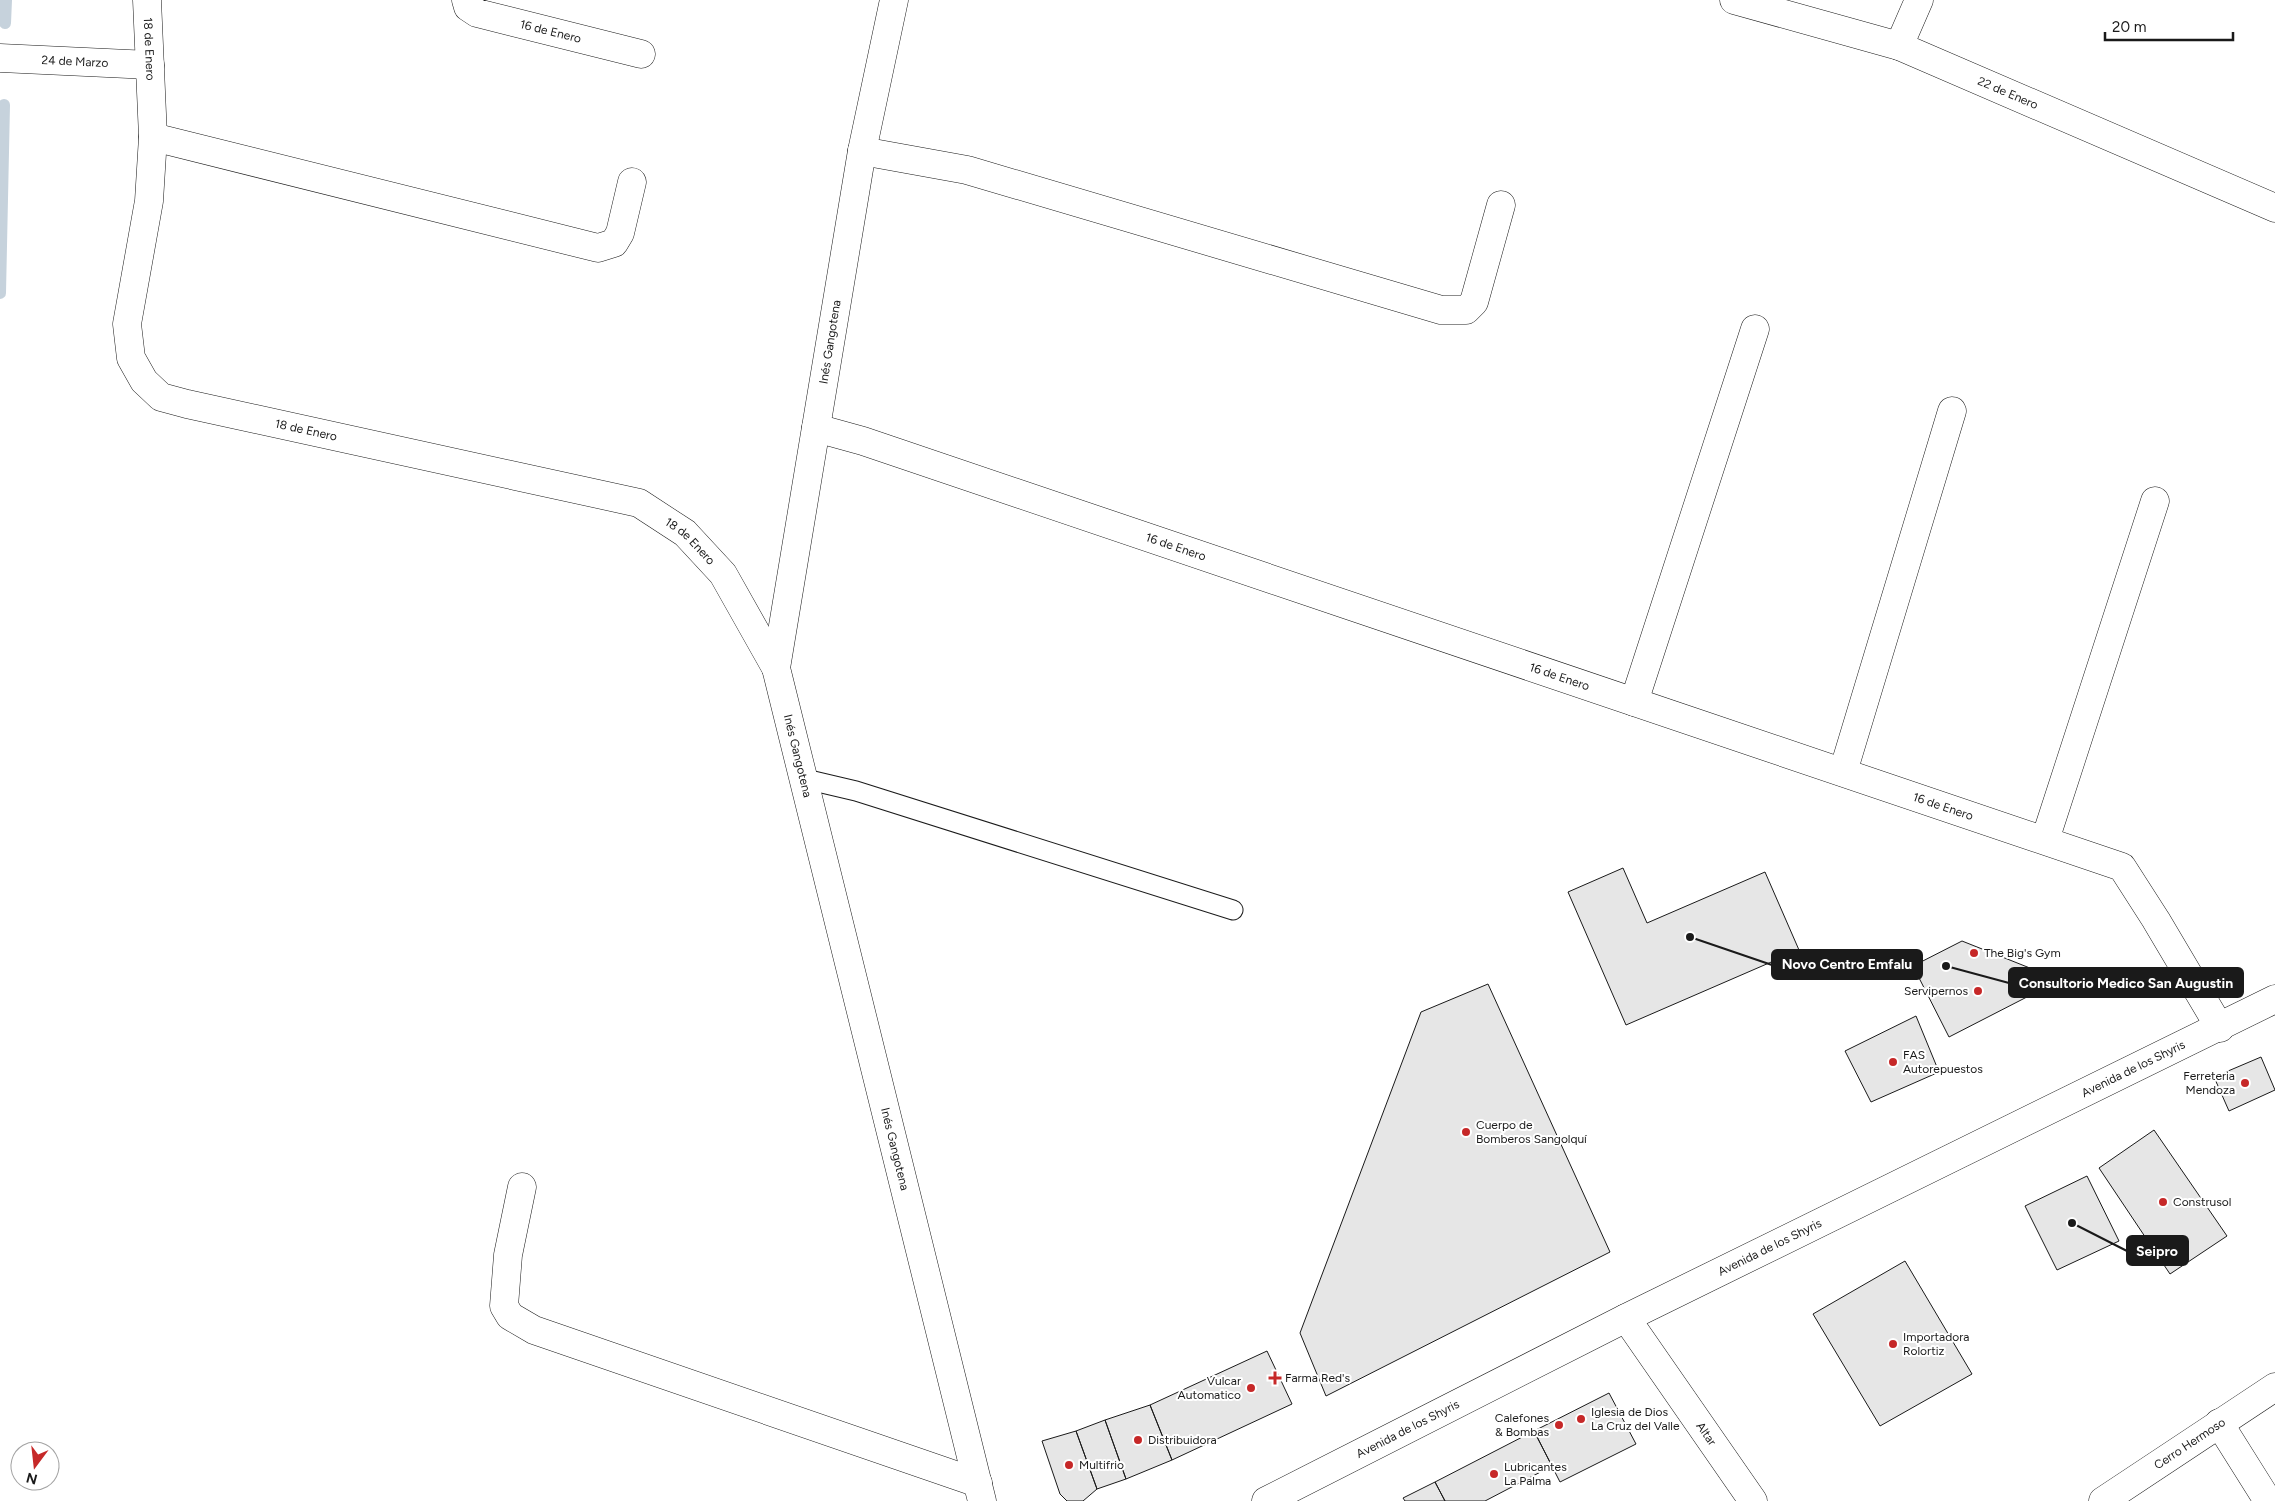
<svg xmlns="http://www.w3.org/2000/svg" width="2275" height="1501" viewBox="0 0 2275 1501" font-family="Figtree,sans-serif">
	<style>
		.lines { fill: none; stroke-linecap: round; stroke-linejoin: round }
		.stream { stroke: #c6d2dc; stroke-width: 12 }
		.building { fill: #e6e6e6; stroke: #1a1a1a }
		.service-casing { stroke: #1a1a1a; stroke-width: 21 }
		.minor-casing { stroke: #1a1a1a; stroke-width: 29 }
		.secondary-casing { stroke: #1a1a1a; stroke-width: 29 }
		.service { stroke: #fff; stroke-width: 19 }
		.minor { stroke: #fff; stroke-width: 28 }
		.secondary { stroke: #fff; stroke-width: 28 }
		.poi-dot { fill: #c62828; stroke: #fff; stroke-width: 2 }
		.labels { text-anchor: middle; stroke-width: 4; stroke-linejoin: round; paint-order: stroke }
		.street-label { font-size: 12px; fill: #1a1a1a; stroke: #fff }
		.poi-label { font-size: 12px; fill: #1a1a1a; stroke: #fff; text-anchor: start }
		.leader { fill: none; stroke: #1a1a1a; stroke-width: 2 }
		.callout-dot { fill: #1a1a1a; stroke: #fff; stroke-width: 2 }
		.callout { fill: #1a1a1a; stroke: #1a1a1a; stroke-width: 2 }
		.callout-label { font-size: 14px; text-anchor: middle; font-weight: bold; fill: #fff }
	</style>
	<rect width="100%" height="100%" fill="#fff"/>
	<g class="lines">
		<path class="stream" d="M 5,23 L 6,0
			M 0,293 L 4,105"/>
	</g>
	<path class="building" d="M 1623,868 L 1647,923 L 1765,872 L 1799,950 L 1626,1025 L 1568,892 Z
		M 1962,941 L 2060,980 L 1949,1037 L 1913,966 Z
		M 1488,984 L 1610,1252 L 1326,1396 L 1300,1333 L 1421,1012 Z
		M 1916,1016 L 1939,1072 L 1871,1102 L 1845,1051 Z
		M 2261,1057 L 2275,1090 L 2229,1111 L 2214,1077 Z
		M 2154,1130 L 2227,1236 L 2170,1274 L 2099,1168 Z
		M 2087,1176 L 2119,1241 L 2057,1270 L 2025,1206 Z
		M 1905,1261 L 1972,1374 L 1880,1426 L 1813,1314 Z
		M 1267,1351 L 1292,1404 L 1172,1460 L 1150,1405 Z
		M 1609,1393 L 1636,1444 L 1560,1482 L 1534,1431 Z
		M 1150,1405 L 1172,1460 L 1126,1479 L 1105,1420 Z
		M 1105,1420 L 1126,1479 L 1097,1489 L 1076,1431 Z
		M 1076,1431 L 1097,1489 L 1083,1501 L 1067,1501 L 1060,1494 L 1042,1441 Z
		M 1534,1431 L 1552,1466 L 1485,1501 L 1445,1501 L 1435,1482 Z
		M 1435,1482 L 1445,1501 L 1405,1501 L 1403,1498 Z"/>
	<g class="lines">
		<g class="service-casing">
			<path id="service" d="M 805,779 L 856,791 L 1233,910"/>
		</g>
		<g class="minor-casing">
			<g id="minor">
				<path id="s1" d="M 147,0 L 153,137 L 149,201 L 127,324 L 131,358 L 144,381 L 161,397 L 187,404 L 639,503 L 685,533 L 723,574 L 776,668"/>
				<path id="s2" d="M 466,0 L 468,7 L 477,13 L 641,54"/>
				<path id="s3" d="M 894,0 L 862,151 L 776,668 L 982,1501"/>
				<path id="s4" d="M 1734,0 L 1899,46 L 2275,208"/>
				<path d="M 1899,46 L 1919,0"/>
				<path id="s5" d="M 0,58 L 150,65"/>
				<path d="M 153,137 L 598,248 L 614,243 L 620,233 L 632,182"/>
				<path d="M 862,151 L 967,170 L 1441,310 L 1466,310 L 1474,302 L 1501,205"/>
				<path id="s6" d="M 816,428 L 863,441 L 2122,867 L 2156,920 L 2220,1028"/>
				<path d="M 1634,702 L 1755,329"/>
				<path d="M 1843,772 L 1952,411"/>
				<path d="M 2045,840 L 2155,501"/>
				<path d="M 522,1187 L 508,1255 L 504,1306 L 510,1316 L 534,1330 L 978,1483"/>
				<path id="s7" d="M 1626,1318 L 1753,1501"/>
				<path d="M 2219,1423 L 2268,1501"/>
				<path id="s8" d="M 2103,1501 L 2275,1387"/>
			</g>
		</g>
		<g class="secondary-casing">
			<g id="secondary">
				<path id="s9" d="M 1266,1501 L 1626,1318 L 2275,999"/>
			</g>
		</g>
		<use href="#service" class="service"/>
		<use href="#minor" class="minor"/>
		<use href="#secondary" class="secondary"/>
	</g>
	<g class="poi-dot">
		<circle cx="1974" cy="953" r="5"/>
		<circle cx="1978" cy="991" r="5"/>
		<circle cx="1893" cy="1062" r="5"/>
		<circle cx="2245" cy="1083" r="5"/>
		<circle cx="1466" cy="1132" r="5"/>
		<circle cx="2163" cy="1202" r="5"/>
		<circle cx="1893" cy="1344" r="5"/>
		<path d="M1272.5 1370.5h5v5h5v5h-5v5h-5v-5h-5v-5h5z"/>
		<circle cx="1251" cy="1388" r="5"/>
		<circle cx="1581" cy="1419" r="5"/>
		<circle cx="1559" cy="1425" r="5"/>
		<circle cx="1138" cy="1440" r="5"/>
		<circle cx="1069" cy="1465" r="5"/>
		<circle cx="1494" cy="1474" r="5"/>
	</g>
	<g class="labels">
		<g class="street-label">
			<text dy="4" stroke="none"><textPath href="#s2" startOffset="94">16 de Enero</textPath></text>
			<text dy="4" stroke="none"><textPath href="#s1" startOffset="49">18 de Enero</textPath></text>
			<text dy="4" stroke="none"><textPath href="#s5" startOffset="75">24 de Marzo</textPath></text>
			<text dy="4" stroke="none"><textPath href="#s4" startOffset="290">22 de Enero</textPath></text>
			<text transform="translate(830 342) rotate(-81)" y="4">Inés Gangotena</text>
			<text dy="4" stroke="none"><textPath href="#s1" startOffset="559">18 de Enero</textPath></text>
			<text dy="4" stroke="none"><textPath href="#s1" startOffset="964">18 de Enero</textPath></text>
			<text dy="4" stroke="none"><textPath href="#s6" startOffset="379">16 de Enero</textPath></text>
			<text dy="4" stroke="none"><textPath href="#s6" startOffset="784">16 de Enero</textPath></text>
			<text dy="4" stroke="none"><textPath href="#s3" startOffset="769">Inés Gangotena</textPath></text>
			<text dy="4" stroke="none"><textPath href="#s6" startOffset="1189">16 de Enero</textPath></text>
			<text dy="4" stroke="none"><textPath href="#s9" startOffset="969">Avenida de los Shyris</textPath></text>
			<text dy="4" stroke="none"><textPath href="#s3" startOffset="1174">Inés Gangotena</textPath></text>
			<text dy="4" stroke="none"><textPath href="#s9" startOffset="564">Avenida de los Shyris</textPath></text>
			<text dy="4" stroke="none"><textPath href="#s9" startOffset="159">Avenida de los Shyris</textPath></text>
			<text dy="4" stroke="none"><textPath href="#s7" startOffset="141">Altar</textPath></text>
			<text dy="4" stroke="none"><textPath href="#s8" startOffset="104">Cerro Hermoso</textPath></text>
		</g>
		<g class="poi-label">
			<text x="1984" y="957">The Big's Gym</text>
			<text x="1968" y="995" text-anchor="end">Servipernos</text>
			<text x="1903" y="1059">FAS<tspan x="1903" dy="14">Autorepuestos</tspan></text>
			<text x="2235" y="1080" text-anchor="end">Ferreteria<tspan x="2235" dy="14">Mendoza</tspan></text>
			<text x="1476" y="1129">Cuerpo de<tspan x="1476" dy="14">Bomberos Sangolquí</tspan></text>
			<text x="2173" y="1206">Construsol</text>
			<text x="1903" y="1341">Importadora<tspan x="1903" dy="14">Rolortiz</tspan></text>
			<text x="1285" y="1382">Farma Red's</text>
			<text x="1241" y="1385" text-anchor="end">Vulcar<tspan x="1241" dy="14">Automatico</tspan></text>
			<text x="1591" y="1416">Iglesia de Dios<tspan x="1591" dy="14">La Cruz del Valle</tspan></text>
			<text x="1549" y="1422" text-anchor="end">Calefones<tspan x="1549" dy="14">&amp; Bombas</tspan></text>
			<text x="1148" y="1444">Distribuidora</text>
			<text x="1079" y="1469">Multifrio</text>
			<text x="1504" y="1471">Lubricantes<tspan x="1504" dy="14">La Palma</tspan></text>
		</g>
	</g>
	<path class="leader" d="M1690 937L1772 965M1946 966L2009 983M2072 1223L2127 1251"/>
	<g class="callout-dot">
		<circle cx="1690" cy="937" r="5"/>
		<circle cx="1946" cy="966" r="5"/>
		<circle cx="2072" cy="1223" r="5"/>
	</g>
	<g class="callout">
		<rect x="1772" y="950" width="150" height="29" rx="5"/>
		<rect x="2009" y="968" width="234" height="29" rx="5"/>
		<rect x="2127" y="1236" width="61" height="29" rx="5"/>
	</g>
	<g class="callout-label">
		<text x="1847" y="969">Novo Centro Emfalu</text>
		<text x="2126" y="988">Consultorio Medico San Augustin</text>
		<text x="2157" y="1256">Seipro</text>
	</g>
	<g transform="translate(35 1466) rotate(195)"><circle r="24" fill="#ffffff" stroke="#a3a3a3"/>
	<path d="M0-4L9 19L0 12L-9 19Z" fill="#c62828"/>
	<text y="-8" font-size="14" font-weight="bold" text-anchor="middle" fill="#1a1a1a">N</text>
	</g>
	<path d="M2105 32v8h128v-8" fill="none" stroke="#1a1a1a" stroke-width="2.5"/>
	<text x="2112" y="32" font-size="15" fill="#1a1a1a" stroke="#ffffff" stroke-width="4" paint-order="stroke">20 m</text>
</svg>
